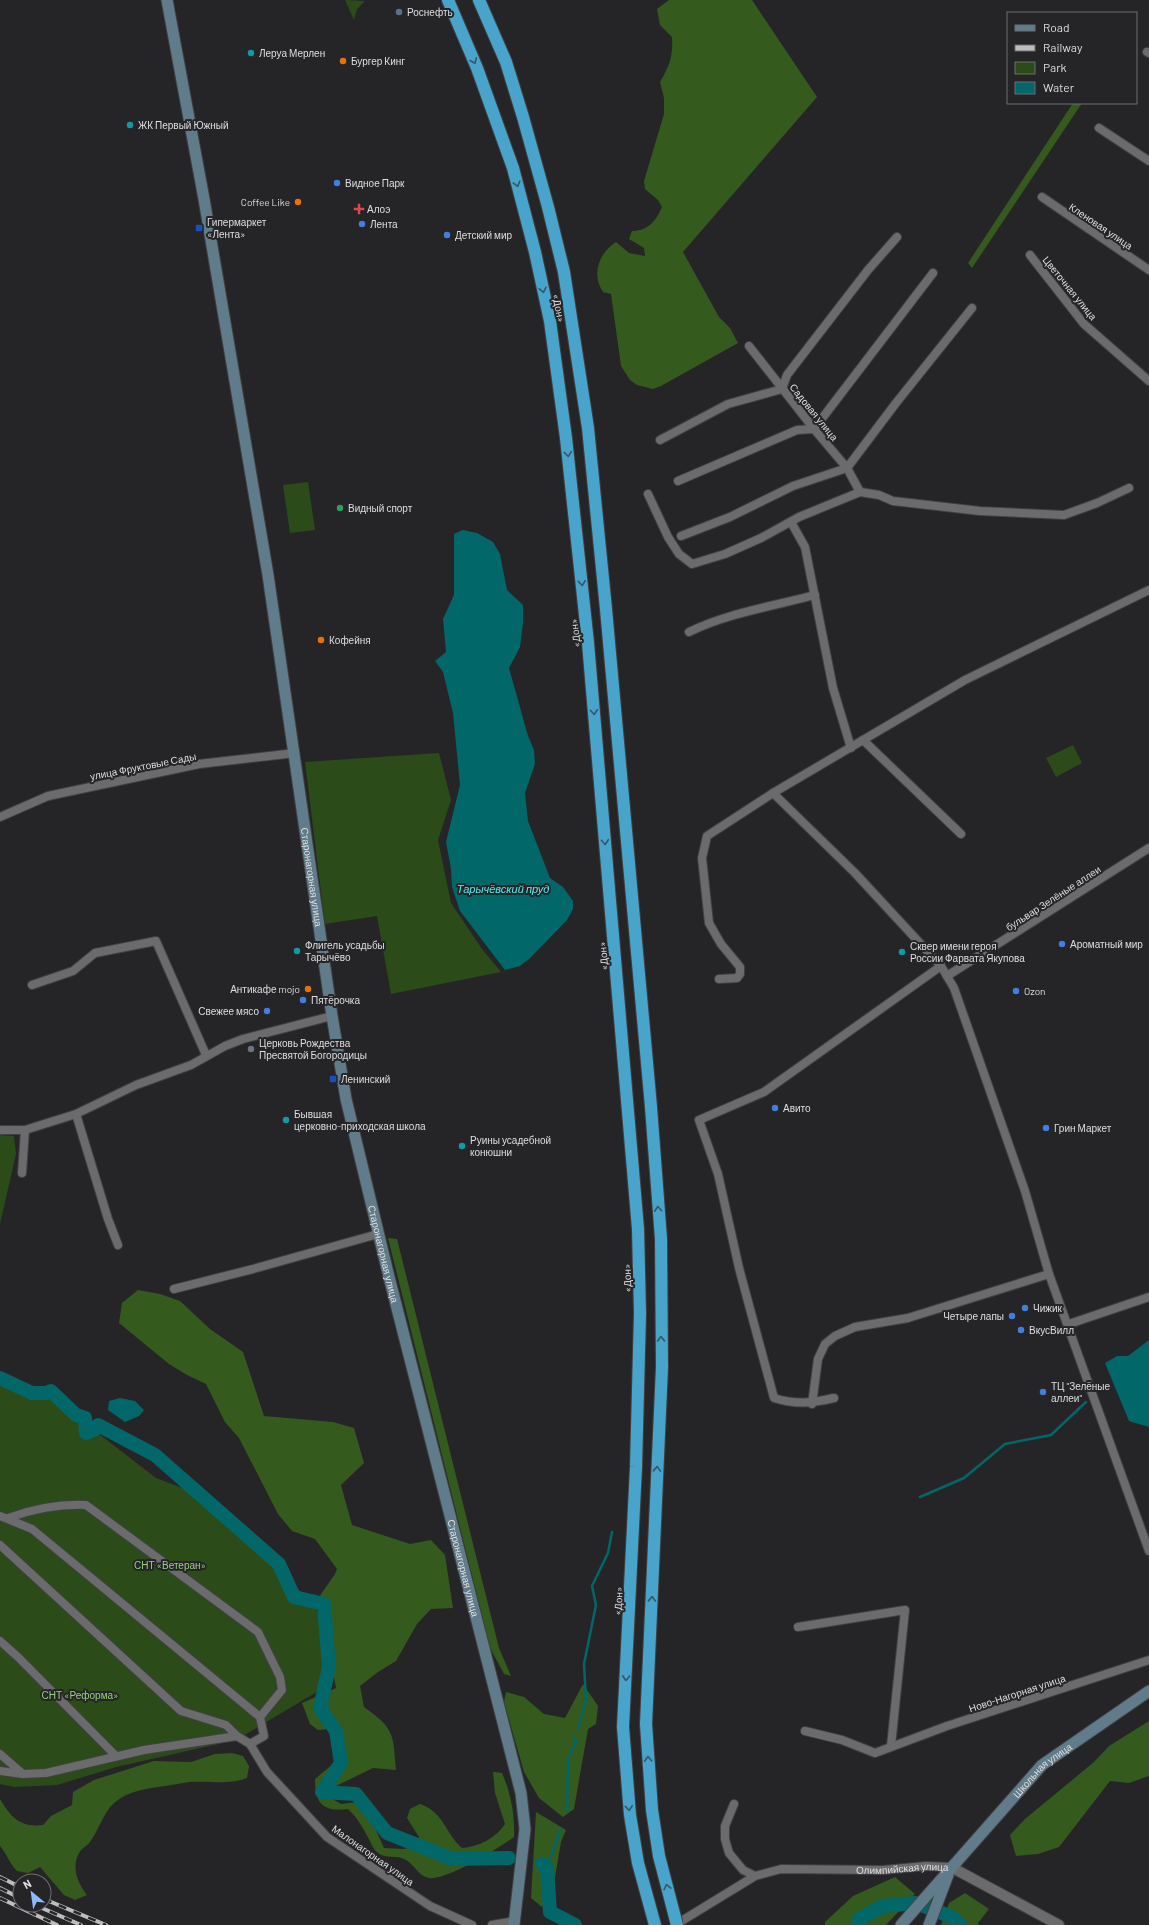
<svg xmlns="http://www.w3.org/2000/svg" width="1149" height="1925" viewBox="0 0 1149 1925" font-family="Barlow,sans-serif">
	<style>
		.green { fill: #2b4c19 }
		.forest { fill: #345a1e }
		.water { fill: #026769 }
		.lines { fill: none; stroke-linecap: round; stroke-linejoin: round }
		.stream { stroke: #026769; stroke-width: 2.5 }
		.river { stroke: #026769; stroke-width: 14 }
		.minor-casing { stroke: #414043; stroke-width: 10 }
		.tertiary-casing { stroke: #414043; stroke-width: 12 }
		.secondary-casing { stroke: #414043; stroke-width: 13 }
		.motorway-casing { stroke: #414043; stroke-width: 14 }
		.minor { stroke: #6b6b6e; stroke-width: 8 }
		.tertiary { stroke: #6b6b6e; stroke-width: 10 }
		.secondary { stroke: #607c8a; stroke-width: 11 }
		.motorway { stroke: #48a4ca; stroke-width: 12 }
		.rail-casing { stroke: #bdbdbf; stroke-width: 4 }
		.rail { stroke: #252528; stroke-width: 2.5; stroke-dasharray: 8; stroke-linecap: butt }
		.motorway-bridge-casing { stroke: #414043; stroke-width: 14; stroke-linecap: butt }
		.motorway-bridge { stroke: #48a4ca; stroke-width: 12 }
		.oneway { stroke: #335869 }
		.service-dot { fill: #5c6f8a; stroke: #252528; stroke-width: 1.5 }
		.culture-dot { fill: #0f9aa8; stroke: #252528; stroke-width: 1.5 }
		.food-dot { fill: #e8710a; stroke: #252528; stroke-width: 1.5 }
		.shop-dot { fill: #3f7fe0; stroke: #252528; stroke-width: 1.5 }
		.health-dot { fill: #e0444e; stroke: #252528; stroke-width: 1.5 }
		.transit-dot { fill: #1a4fb4; stroke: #252528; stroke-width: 1.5 }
		.leisure-dot { fill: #2e9e5b; stroke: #252528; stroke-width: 1.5 }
		.worship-dot { fill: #6b7280; stroke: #252528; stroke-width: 1.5 }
		.labels { text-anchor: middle; stroke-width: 4; stroke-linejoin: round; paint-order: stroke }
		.poi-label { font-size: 10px; fill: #dfdfe1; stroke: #252528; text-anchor: start }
		.street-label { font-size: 10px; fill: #dfdfe1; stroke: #252528 }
		.park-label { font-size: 10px; fill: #98d17c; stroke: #252528 }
		.water-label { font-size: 11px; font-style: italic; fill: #54f1f3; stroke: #252528 }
	</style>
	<rect width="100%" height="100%" fill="#252528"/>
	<path class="green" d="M 345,0 L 365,1 L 357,9 L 354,20 Z
		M 308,482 L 315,530 L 290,533 L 283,485 Z
		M 1073,745 L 1082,763 L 1056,777 L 1046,758 Z
		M 439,753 L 451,800 L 438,840 L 451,903 L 482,949 L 501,972 L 391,994 L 377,916 L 325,924 L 305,762 Z
		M 0,1135 L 14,1136 L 16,1154 L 0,1224 Z
		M 0,1373 L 46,1393 L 156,1478 L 214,1500 L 317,1609 L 332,1683 L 236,1740 L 116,1767 L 57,1785 L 14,1787 L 0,1784 Z"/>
	<path class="forest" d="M 669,0 L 752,0 L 817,97 L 683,252 L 719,317 L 730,328 L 738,343 L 661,386 L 653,389 L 637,385 L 630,380 L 621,366 L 611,294 L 603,292 C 591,274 599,253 616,242 L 629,253 L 645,256 L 644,248 L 629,239 L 632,231 C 648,231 656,221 662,207 L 658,200 L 645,189 L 644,181 L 664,114 L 664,98 L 660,82 C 670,65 673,56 672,37 L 660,25 L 657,9 Z
		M 1073,103 L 1082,103 L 972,268 L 968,263 Z
		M 388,1238 L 397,1239 L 499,1648 L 511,1676 L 504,1674 L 490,1648 Z
		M 138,1290 L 160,1294 L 180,1301 L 210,1329 L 243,1352 L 264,1416 L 333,1422 L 354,1428 L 364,1463 L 341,1485 L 352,1525 L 410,1544 L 431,1540 L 445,1555 L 453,1608 L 431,1609 L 417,1624 L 396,1661 L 378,1672 L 360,1686 L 364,1707 C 395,1729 393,1734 396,1770 L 373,1768 L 334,1787 L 329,1797 L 341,1804 L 357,1802 L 371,1819 L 384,1848 L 403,1849 L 416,1847 L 419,1837 L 407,1818 L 410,1809 L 420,1804 C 445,1813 444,1832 462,1848 C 478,1847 496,1838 505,1824 L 495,1793 L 493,1772 L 502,1773 C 511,1793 515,1815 514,1837 C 499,1848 446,1881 429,1878 C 418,1876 415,1865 406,1860 C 396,1854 386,1860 377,1852 C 373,1849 371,1843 369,1839 C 363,1828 357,1817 348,1809 C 323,1812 315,1804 315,1779 C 331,1765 344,1760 338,1736 L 329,1729 L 318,1730 L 310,1724 L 302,1703 L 336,1688 L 319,1597 L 335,1574 L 337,1569 L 315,1539 L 292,1531 L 278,1514 L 239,1438 L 225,1422 L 206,1384 L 187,1375 L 169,1364 L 119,1323 L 122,1303 Z
		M 583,1684 L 598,1706 L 596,1724 L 588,1729 L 574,1809 L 563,1817 L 539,1798 L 524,1772 L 504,1702 L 506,1692 L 524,1697 L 544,1714 L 565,1718 Z
		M 1149,1721 L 1149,1776 L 1129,1783 L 1110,1781 L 1059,1847 L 1038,1854 L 1016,1856 L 1010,1835 L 1025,1819 L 1094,1762 L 1109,1746 Z
		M 232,1753 L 243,1756 L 249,1766 L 247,1778 C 227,1785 210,1781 189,1782 C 182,1783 173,1785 165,1786 C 147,1789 129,1790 114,1803 C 103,1813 99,1830 90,1842 C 88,1845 84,1847 81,1850 C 70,1865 77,1882 87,1895 L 75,1900 L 64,1895 L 40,1867 L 28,1873 L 17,1871 C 9,1863 7,1854 0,1846 L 0,1799 C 11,1817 20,1828 43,1825 L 51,1816 L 72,1805 L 73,1792 L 94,1780 L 154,1761 L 191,1762 L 215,1754 Z
		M 536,1812 L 566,1830 L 561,1842 L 552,1895 L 542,1907 L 531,1898 Z
		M 895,1877 L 915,1894 L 886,1925 L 825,1925 L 825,1922 L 853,1896 Z
		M 965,1893 L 989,1909 L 978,1923 L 979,1925 L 941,1925 L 949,1903 Z"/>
	<path class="water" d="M 463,530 L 477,533 L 493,542 L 500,554 L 507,590 L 523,605 L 523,623 L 520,647 L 509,668 L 528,736 L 534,750 L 535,764 L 525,793 L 528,821 L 550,878 L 563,887 L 573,901 L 573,909 L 567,920 L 530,958 L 520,966 L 505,970 L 460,911 L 452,887 L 451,869 L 446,842 L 460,785 L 453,713 L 443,672 L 435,661 L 446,652 L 443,619 L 454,595 L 454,534 Z
		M 1149,1340 L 1149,1427 L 1129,1421 L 1105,1363 L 1117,1356 L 1128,1356 Z
		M 120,1398 L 135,1401 L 144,1410 L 139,1416 L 125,1422 L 108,1410 L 109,1401 Z"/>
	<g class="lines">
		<path class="stream" d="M 920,1497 L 964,1478 L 1005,1444 L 1051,1435 L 1086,1402
			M 578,1728 L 586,1701 L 584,1664 L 596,1605 L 592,1586 L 608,1553 L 612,1532
			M 567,1811 L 568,1758 L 576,1742 L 574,1736
			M 547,1868 L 560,1830"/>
		<path class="river" d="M 0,1378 L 32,1393 L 46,1393 L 51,1391 L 76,1415 L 85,1418 L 86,1433 L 95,1429 L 98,1425 L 155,1455 L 279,1564 L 294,1597 L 324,1604 L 329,1667 L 320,1708 L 336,1731 L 341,1763 L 322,1792 L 356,1794 L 387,1833 L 452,1859 L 509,1858
			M 542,1864 L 547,1868 L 550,1912 L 575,1925
			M 858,1925 L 859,1919 L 883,1906 L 916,1903 L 952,1917 L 960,1925"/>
		<g class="minor-casing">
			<g id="minor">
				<path d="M 1147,52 L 1149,53"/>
				<path d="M 1099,128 L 1149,161"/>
				<path d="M 1042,197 L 1149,270"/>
				<path d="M 1030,255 L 1084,324 L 1149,381"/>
				<path d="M 749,346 L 814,429 L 847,468 L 860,492"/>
				<path d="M 660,440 L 728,404 L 782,389 L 787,375 L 868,270 L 897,237"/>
				<path d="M 678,481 L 797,430 L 814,429 L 933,273"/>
				<path d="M 648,494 L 668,537 L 679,554 L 692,564 L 725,554 L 761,538 L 799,517 L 860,492 L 879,495 L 893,501 L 980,511 L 1064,515 L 1097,503 L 1129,488"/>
				<path d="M 791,522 L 805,547 L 833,688 L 851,748"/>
				<path d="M 681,536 L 730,517 L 793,486 L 847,468 L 896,403 L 972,308"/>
				<path d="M 689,632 C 728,613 773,606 815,595"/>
				<path d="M 863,740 L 961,834"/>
				<path d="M 773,793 L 855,873 L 941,966 L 954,988 L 1025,1191 L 1049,1274 L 1149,1551"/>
				<path d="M 0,817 L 48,796 L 199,764 L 295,753"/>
				<path d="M 947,976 L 1149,848"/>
				<path d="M 719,979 L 737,978 L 740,974 L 740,967 L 721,944 L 709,923 L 702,858 L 707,836 L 773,793 L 965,680 L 1149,590"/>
				<path d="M 32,985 L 73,971 L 95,953 L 156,941 L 206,1055"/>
				<path d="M 76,1114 L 108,1219 L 118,1245"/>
				<path d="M 0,1130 L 25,1130"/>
				<path d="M 22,1173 L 25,1130 L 76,1114 L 136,1085 L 191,1065 L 225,1046 L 243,1039 L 332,1016"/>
				<path d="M 174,1289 L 253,1269 L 378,1234"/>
				<path d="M 1069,1324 L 1149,1297"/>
				<path d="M 834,1398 C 812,1403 796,1405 774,1398 L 739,1268 L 718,1174 L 699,1120 L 764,1092 L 941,966"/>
				<path d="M 812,1404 L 818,1359 L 825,1344 L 835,1336 L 855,1327 L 908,1318 L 1049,1274"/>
				<path d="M 0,1516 L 32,1529 L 260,1717 L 264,1736 L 250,1744"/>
				<path d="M 8,1518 C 33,1509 59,1504 86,1505 L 258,1632 L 280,1677 L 282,1690 L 260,1717"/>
				<path d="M 0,1545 L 181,1711 L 226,1725 L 237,1736"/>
				<path d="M 798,1627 L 905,1610 L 891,1746"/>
				<path d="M 0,1641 L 18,1657 L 116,1756"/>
				<path d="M 805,1731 L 842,1740 L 875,1753 L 947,1726 L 1149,1660"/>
				<path d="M 0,1754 L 23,1774"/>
				<path d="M 0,1771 L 23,1774 L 46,1773 L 144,1750 L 237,1736 L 250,1744 L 267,1772 L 327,1837 L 430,1906 L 472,1925"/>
				<path id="s1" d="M 734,1804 L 725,1826 L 725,1839 L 729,1853 L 743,1870 L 755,1876 L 781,1869 L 883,1870 L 926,1866 L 951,1867"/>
				<path d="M 492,1925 L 514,1921"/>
				<path d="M 675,1925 L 755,1876"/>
			</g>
		</g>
		<g class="tertiary-casing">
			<path id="tertiary" d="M 951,1867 L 1059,1925"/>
		</g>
		<g class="secondary-casing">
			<g id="secondary">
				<path id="s2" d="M 167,0 L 204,199 L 268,575 L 332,1016 L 346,1099 L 389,1277 L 521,1793 L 525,1829 L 514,1925"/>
				<path id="s3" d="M 901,1925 L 1042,1765 L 1149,1691"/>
				<path d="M 929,1925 L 948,1875"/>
			</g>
		</g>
		<g class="motorway-casing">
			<path id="motorway" d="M 448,0 L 477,68 L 513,168 L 535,252 L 550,321 L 566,438 L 588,643 L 638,1229 L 640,1313 L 636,1467 L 623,1727 L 630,1815 L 638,1863 L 655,1925
				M 479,0 L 506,62 L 523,117 L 548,207 L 564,272 L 588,428 L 606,609 L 651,1107 L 661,1239 L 662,1367 L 646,1724"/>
		</g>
		<use href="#minor" class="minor"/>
		<use href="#tertiary" class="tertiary"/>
		<use href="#secondary" class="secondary"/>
		<use href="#motorway" class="motorway"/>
		<g class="rail-casing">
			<path id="rail" d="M 0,1877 L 20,1887
				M 0,1888 L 20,1898
				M 0,1898 L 57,1925
				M 44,1899 L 106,1925
				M 35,1905 L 81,1925"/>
		</g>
		<use href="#rail" class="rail"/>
		<g class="motorway-bridge-casing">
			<path id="motorway-bridge" d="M 646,1724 L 652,1810 L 659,1856 L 677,1925"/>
		</g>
		<use href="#motorway-bridge" class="motorway-bridge"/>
	</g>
	<defs><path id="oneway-chevron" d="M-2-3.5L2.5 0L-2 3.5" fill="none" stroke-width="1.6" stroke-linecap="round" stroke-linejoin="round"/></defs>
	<g class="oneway">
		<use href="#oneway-chevron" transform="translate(474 61) rotate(67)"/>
		<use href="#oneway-chevron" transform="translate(517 184) rotate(75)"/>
		<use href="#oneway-chevron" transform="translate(543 290) rotate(78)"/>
		<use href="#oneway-chevron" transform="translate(568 454) rotate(84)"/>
		<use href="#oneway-chevron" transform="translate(582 583) rotate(84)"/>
		<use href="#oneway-chevron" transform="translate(594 712) rotate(85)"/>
		<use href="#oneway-chevron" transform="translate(605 842) rotate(85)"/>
		<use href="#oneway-chevron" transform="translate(658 1209) rotate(-94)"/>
		<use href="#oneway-chevron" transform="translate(661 1339) rotate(-90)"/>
		<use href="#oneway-chevron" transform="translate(657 1469) rotate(-88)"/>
		<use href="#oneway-chevron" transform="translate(652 1599) rotate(-88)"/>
		<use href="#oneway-chevron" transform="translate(626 1678) rotate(93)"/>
		<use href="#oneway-chevron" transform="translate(648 1759) rotate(-93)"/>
		<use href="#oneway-chevron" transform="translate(629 1808) rotate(84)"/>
		<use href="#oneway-chevron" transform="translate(667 1887) rotate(-104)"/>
	</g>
	<circle class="service-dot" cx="399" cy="12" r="4"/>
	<g class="culture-dot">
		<circle cx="251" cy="53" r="4"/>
		<circle cx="130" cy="125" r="4"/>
		<circle cx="297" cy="951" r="4"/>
		<circle cx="902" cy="952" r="4"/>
		<circle cx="286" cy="1120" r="4"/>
		<circle cx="462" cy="1146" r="4"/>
	</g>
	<g class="food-dot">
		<circle cx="343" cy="61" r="4"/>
		<circle cx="298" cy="202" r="4"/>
		<circle cx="321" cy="640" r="4"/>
		<circle cx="308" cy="989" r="4"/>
	</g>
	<g class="shop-dot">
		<circle cx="337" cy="183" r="4"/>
		<circle cx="362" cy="224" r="4"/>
		<circle cx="447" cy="235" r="4"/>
		<circle cx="1062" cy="944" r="4"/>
		<circle cx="1016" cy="991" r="4"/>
		<circle cx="303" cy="1000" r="4"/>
		<circle cx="267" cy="1011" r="4"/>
		<circle cx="775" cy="1108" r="4"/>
		<circle cx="1046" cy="1128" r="4"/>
		<circle cx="1025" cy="1308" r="4"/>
		<circle cx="1012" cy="1316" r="4"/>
		<circle cx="1021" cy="1330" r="4"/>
		<circle cx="1043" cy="1392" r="4"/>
	</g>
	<path class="health-dot" d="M357 203h4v4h4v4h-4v4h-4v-4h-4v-4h4z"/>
	<g class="transit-dot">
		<rect x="195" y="224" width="8" height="8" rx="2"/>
		<rect x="329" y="1075" width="8" height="8" rx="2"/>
	</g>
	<circle class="leisure-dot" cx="340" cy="508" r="4"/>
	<circle class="worship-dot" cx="251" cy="1049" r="4"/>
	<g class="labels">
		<g class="poi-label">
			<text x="407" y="16">Роснефть</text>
			<text x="259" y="57">Леруа Мерлен</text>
			<text x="351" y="65">Бургер Кинг</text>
			<text x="138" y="129">ЖК Первый Южный</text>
			<text x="345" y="187">Видное Парк</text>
			<text x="290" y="206" text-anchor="end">Coffee Like</text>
			<text x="367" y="213">Алоэ</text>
			<text x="207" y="226">Гипермаркет<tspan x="207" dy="12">«Лента»</tspan></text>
			<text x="370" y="228">Лента</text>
			<text x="455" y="239">Детский мир</text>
			<text x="348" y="512">Видный спорт</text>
			<text x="329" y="644">Кофейня</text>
			<text x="1070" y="948">Ароматный мир</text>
			<text x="305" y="949">Флигель усадьбы<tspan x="305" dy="12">Тарычёво</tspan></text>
			<text x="910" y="950">Сквер имени героя<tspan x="910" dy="12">России Фарвата Якупова</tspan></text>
			<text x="300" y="993" text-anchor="end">Антикафе mojo</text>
			<text x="1024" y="995">Ozon</text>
			<text x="311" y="1004">Пятёрочка</text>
			<text x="259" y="1015" text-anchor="end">Свежее мясо</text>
			<text x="259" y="1047">Церковь Рождества<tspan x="259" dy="12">Пресвятой Богородицы</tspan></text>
			<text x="341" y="1083">Ленинский</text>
			<text x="783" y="1112">Авито</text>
			<text x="294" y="1118">Бывшая<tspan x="294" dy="12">церковно-приходская школа</tspan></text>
			<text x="1054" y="1132">Грин Маркет</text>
			<text x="470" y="1144">Руины усадебной<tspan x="470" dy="12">конюшни</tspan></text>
			<text x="1033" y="1312">Чижик</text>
			<text x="1004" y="1320" text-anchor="end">Четыре лапы</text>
			<text x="1029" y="1334">ВкусВилл</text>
			<text x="1051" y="1390">ТЦ "Зелёные<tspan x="1051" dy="12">аллеи"</tspan></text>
		</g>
		<g class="street-label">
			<text transform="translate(1101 226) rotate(34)" y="4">Кленовая улица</text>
			<text transform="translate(1070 288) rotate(51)" y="4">Цветочная улица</text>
			<text transform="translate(559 308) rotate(79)" y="4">«Дон»</text>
			<text transform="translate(814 412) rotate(51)" y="4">Садовая улица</text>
			<text transform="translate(575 633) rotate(-96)" y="4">«Дон»</text>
			<text transform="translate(143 766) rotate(-11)" y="4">улица Фруктовые Сады</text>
			<text dy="4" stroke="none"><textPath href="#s2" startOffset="889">Старонагорная улица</textPath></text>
			<text transform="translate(1053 898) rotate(-33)" y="4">бульвар Зелёные аллеи</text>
			<text transform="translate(603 956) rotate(-95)" y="4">«Дон»</text>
			<text dy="4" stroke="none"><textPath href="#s2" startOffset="1273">Старонагорная улица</textPath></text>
			<text transform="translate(627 1278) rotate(-92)" y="4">«Дон»</text>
			<text dy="4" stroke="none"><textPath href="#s2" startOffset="1597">Старонагорная улица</textPath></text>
			<text transform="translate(618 1601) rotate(-87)" y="4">«Дон»</text>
			<text transform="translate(1017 1693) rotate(-18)" y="4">Ново-Нагорная улица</text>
			<text dy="4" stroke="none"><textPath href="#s3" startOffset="210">Школьная улица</textPath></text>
			<text transform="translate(373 1855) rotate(35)" y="4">Малонагорная улица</text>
			<text dy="4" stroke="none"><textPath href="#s1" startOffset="235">Олимпийская улица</textPath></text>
		</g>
		<g class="park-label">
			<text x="170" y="1569">СНТ «Ветеран»</text>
			<text x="80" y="1699">СНТ «Реформа»</text>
		</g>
		<g class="water-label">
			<text x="503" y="893">Тарычёвский пруд</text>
		</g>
	</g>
	<rect x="1007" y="12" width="130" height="92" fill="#252528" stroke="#6f6f72"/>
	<rect x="1015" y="25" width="20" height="6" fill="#607c8a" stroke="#6f6f72"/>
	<text x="1043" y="32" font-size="12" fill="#dfdfe1">Road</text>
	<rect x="1015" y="45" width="20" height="6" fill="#bdbdbf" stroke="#6f6f72"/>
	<text x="1043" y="52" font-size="12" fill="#dfdfe1">Railway</text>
	<rect x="1015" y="62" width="20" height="12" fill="#2b4c19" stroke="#6f6f72"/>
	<text x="1043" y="72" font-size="12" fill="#dfdfe1">Park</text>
	<rect x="1015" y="82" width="20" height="12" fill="#026769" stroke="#6f6f72"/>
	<text x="1043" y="92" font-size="12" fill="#dfdfe1">Water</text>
	<g transform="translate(32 1893) rotate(331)"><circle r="19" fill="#252528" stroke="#6f6f72"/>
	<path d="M0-3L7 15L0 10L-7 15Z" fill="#88bafc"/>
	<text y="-6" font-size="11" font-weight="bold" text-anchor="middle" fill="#dfdfe1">N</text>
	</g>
</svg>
